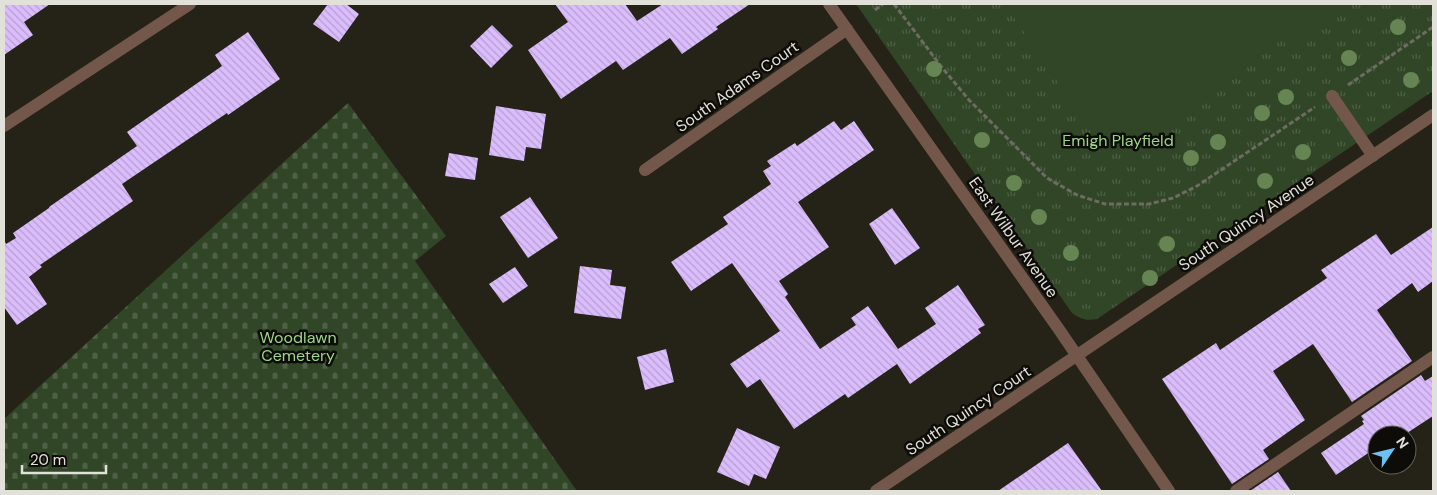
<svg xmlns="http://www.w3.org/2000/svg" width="1437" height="495" viewBox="0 0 1437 495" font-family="'DM Sans',sans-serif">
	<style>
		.cemetery { fill: url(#cemetery-stones) }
		.park { fill: url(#park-tufts) }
		.pitch { fill: #304627 }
		.building { fill: url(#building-back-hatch) }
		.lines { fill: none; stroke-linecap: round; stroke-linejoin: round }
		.path { stroke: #6e6c62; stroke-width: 3; stroke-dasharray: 5 2.5; stroke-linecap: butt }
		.lane { stroke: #74574b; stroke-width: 12 }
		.street { stroke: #74574b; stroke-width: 12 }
		.tree { fill: #668553 }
		.labels { text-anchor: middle; stroke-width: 5; stroke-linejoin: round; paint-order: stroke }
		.street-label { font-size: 16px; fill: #e1e0d9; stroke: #0d0c08 }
		.park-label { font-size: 16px; fill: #9cd684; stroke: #0d0c08 }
	</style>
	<defs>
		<pattern id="cemetery-stones" width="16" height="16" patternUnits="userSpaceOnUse" patternTransform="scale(1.25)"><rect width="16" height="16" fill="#304627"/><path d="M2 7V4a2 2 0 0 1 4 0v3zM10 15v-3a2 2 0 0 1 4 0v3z" fill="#4e6046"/></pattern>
		<pattern id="park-tufts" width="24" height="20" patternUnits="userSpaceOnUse" patternTransform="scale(1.25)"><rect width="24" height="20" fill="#304627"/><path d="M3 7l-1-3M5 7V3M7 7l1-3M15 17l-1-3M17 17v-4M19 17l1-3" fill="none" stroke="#4e6046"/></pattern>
		<pattern id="building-back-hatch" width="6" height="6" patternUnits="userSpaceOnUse" patternTransform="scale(1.25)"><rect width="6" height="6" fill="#dbbdfe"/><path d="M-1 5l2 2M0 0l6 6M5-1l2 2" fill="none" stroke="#b59ecf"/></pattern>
	</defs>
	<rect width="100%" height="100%" fill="#252318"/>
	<path class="cemetery" d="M 348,103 L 446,236 L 415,261 L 577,491 L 4,491 L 4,419 Z"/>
	<path class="park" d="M 856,4 L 1433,4 L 1433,91 L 1097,319 C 1086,321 1080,319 1072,313 Z"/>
	<path class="pitch" d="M 1005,4 L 1350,4 L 1293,39 L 1290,32 L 1138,148 L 1096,139 Z"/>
	<path class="building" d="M 4,4 L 50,4 L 24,22 L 33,35 L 4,55 Z
		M 328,4 L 346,4 L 359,14 L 339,42 L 313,24 Z
		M 555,4 L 625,4 L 637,21 L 663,4 L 750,4 L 716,27 L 718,29 L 682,54 L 670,38 L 623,70 L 616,61 L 561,99 L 528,50 L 568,22 Z
		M 492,25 L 513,46 L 491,68 L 470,46 Z
		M 248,32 L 280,79 L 228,115 L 227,113 L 122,184 L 133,201 L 40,265 L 42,267 L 29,277 L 47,304 L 17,325 L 4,307 L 4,240 L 6,244 L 16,238 L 13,233 L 49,208 L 49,207 L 137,146 L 127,132 L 222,66 L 215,55 Z
		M 496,106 L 546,114 L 541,149 L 526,147 L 524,161 L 489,155 Z
		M 834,121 L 841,130 L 854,121 L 874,150 L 798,202 L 829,247 L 779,281 L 788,294 L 785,297 L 820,349 L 856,325 L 851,318 L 868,306 L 898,349 L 936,324 L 925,308 L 958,285 L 985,325 L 978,329 L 981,333 L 910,384 L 897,364 L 848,398 L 845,394 L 794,429 L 760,379 L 747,388 L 730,364 L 780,331 L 732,263 L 691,291 L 671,262 L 728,224 L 723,217 L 771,184 L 763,171 L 771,166 L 767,161 L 795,143 L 797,146 Z
		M 449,153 L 478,158 L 475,180 L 445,176 Z
		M 530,197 L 558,238 L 528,258 L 500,217 Z
		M 892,208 L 920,248 L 895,265 L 869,224 Z
		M 1433,227 L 1433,281 L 1418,292 L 1412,283 L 1377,310 L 1412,361 L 1352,402 L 1313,344 L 1273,371 L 1305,420 L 1263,450 L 1269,459 L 1232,484 L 1162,379 L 1216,343 L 1220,350 L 1327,278 L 1321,270 L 1376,234 L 1391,255 Z
		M 580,266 L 612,270 L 610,285 L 626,287 L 621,319 L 574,313 Z
		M 515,267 L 528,286 L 503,303 L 489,284 Z
		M 666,349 L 674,382 L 645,390 L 637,357 Z
		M 1421,375 L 1425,381 L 1433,376 L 1433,416 L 1404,435 L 1377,435 L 1377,447 L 1336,475 L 1321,453 L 1364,424 L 1362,421 L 1364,420 L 1361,416 Z
		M 737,428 L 780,447 L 766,479 L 754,474 L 749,486 L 717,472 Z
		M 1068,443 L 1102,491 L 998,491 Z
		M 1278,472 L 1291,491 L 1250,491 Z"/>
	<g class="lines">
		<path class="path" d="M 894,4 L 940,65 L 969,100 L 1047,178 L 1077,195 L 1105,204 L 1149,204 L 1173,198 L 1197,186 L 1315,107
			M 875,10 L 883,4
			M 1348,85 L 1433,27"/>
		<path class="lane" d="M 1332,96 L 1373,156
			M 1236,491 L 1433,357"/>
		<path class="street" d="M 829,4 L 1058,328 L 1169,491
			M 4,126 L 190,4
			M 645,170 L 847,29
			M 876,491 L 1433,115"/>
	</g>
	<g class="tree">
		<circle cx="1398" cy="27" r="8"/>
		<circle cx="1349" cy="58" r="8"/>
		<circle cx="934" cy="69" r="8"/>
		<circle cx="1411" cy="80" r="8"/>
		<circle cx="1286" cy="97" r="8"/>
		<circle cx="1262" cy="113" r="8"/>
		<circle cx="982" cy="140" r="8"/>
		<circle cx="1218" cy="142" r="8"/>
		<circle cx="1303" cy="152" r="8"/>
		<circle cx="1191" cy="158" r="8"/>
		<circle cx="1265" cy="181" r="8"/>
		<circle cx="1014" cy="183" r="8"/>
		<circle cx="1039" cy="217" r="8"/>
		<circle cx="1167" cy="244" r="8"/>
		<circle cx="1071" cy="253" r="8"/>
		<circle cx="1150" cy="278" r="8"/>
	</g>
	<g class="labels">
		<g class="street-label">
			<text transform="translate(737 86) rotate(-35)" y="6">South Adams Court</text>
			<text transform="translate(1246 222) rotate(-34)" y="6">South Quincy Avenue</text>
			<text transform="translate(1014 237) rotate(55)" y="6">East Wilbur Avenue</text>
			<text transform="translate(968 410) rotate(-34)" y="6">South Quincy Court</text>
		</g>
		<g class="park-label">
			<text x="1118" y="146">Emigh Playfield</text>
			<text x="298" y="343">Woodlawn<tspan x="298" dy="18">Cemetery</tspan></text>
		</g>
	</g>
	<rect width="1437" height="495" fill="none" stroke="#e1e0d9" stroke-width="10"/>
	<g transform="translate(1392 450) rotate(55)"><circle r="24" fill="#0d0c08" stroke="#62615c"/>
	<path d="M0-4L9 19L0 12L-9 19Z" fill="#6dc2f3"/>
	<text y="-8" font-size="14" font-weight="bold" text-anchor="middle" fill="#e1e0d9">N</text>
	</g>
	<path d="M22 465v8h84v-8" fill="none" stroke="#e1e0d9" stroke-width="2.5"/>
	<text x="30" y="465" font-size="15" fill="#e1e0d9" stroke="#0d0c08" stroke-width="4" paint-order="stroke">20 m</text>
</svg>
